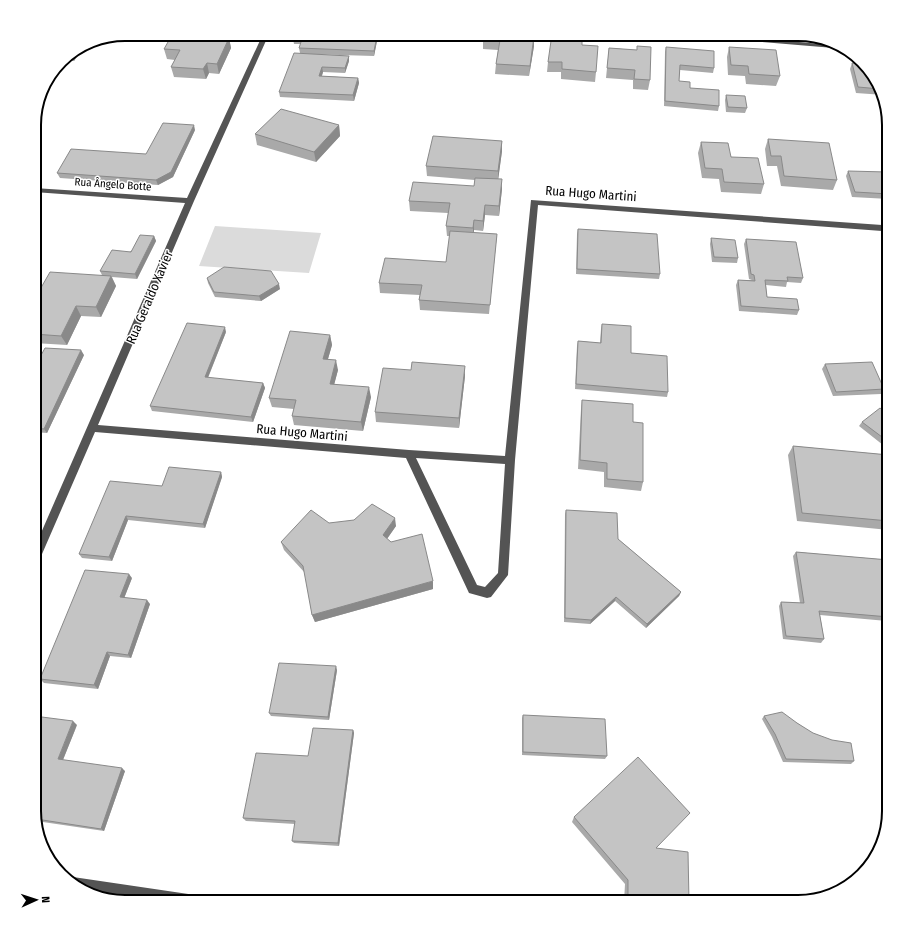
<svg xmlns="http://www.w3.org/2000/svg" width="923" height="936" viewBox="0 0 923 936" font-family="'Fira Sans Condensed',sans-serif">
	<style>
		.green { fill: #dbdbdb }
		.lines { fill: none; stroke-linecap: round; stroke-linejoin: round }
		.minor { fill: #545454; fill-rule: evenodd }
		.wall { fill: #a9a9a9 }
		.shaded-wall { fill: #898989 }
		.building { fill: #c4c4c4; stroke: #898989 }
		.labels { text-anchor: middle; stroke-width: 3; stroke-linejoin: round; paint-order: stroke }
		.far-street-label { font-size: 11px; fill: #000; stroke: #fff }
		.street-label { font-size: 13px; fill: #000; stroke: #fff }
		.rim { fill: none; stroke: #000; stroke-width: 2 }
	</style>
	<rect width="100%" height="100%" fill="#fff"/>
	<path class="green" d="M 752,34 L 804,34 L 831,42 Z
		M 215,226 L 321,233 L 309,273 L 199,266 Z"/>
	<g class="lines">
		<path class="minor" d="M 263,34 L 269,34 L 194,201 L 98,425 L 409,450 L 505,456 L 531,200 L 882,225 L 886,228 L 882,231 L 538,205 L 515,460 L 508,575 L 491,597 L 487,598 L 469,593 L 406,458 L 95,432 L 39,561 L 38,564 L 34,566 L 34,549 L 185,203 L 34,192 L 34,188 L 187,198 ZM 416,458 L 505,464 L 498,573 L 485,587 L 477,585 Z
			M 689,34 L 715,34 L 841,46 L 846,49 L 692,36 Z
			M 73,877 L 195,895 L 200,897 L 202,902 L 149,902 L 85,892 L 68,880 Z"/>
	</g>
	<path class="wall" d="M 138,34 L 158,34 L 155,39 L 139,38 Z
		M 194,34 L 224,34 L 214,38 L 229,38 L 231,48 L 219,74 L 209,73 L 206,79 L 174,77 L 171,67 L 175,60 L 167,59 L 164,49 L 197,37 Z
		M 292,34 L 353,34 L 352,36 L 377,36 L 377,41 L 374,56 L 307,54 L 349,56 L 349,61 L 345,73 L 323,72 L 322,76 L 358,78 L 359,83 L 354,101 L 280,97 L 279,92 L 300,53 L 299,48 L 301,44 L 294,44 Z
		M 484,34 L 534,46 L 529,76 L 495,74 L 496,64 L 498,50 L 483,49 L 483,39 Z
		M 566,37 L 582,45 L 596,72 L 595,82 L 561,79 L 561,72 L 547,72 L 548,62 Z
		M 637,46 L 650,80 L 648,90 L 633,89 L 633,80 L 606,78 L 609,48 L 637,50 Z
		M 666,47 L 714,68 L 713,73 L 680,70 L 679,81 L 719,106 L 718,111 L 664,106 L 665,52 Z
		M 729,47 L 780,76 L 776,86 L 746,84 L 745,76 L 728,75 L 727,57 Z
		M 78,49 L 79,53 L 74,61 L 65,60 L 66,63 L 58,75 L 51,75 L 65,57 Z
		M 852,63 L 867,65 L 884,95 L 856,93 L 850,69 Z
		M 726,95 L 747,108 L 745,113 L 726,112 L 725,100 Z
		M 339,125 L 340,136 L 316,162 L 257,145 L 255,134 Z
		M 195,130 L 173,177 L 158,185 L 60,178 L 57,173 L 146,154 Z
		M 768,139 L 837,180 L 833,190 L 781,186 L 777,166 L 767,166 L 765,149 Z
		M 502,141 L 502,151 L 498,179 L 502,189 L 499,216 L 485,215 L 483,231 L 474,230 L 474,233 L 497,234 L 489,314 L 420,310 L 419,300 L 420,295 L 380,293 L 379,283 L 446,262 L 450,236 L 447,236 L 446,226 L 448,213 L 410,211 L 409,201 L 474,186 L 475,180 L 427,176 L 426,166 Z
		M 701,142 L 731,157 L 764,184 L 761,194 L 721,192 L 719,179 L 702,178 L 698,153 Z
		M 848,171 L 889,178 L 889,199 L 852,197 L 846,176 Z
		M 578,229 L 660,274 L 659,279 L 576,274 L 577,234 Z
		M 154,236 L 156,241 L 137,279 L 112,277 L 116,286 L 101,317 L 81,316 L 67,345 L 34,343 L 34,300 L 102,275 L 100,271 Z
		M 711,238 L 738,258 L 737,263 L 712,262 L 710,244 Z
		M 746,239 L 803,278 L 801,283 L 787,282 L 786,287 L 766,285 L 767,297 L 799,310 L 797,315 L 739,311 L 736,285 L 738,280 L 753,280 L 752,280 L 749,279 L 744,244 Z
		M 889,247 L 889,275 L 883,257 Z
		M 207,278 L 280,289 L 261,301 L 215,297 L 208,283 Z
		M 602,324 L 631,353 L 668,392 L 667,397 L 575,389 L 577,346 L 578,341 L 600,343 L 601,329 Z
		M 226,332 L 208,378 L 263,383 L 265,388 L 253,422 L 152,411 L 150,406 Z
		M 330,335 L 332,345 L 328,359 L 338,370 L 334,384 L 371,397 L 363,431 L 294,425 L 292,416 L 294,409 L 272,407 L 269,398 Z
		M 84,355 L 47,433 L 34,432 L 34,368 Z
		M 825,364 L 884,389 L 881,394 L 833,396 L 822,369 Z
		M 465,376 L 459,428 L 376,422 L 375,412 Z
		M 582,400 L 633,422 L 643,482 L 641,491 L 604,487 L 604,472 L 578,469 L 581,409 Z
		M 889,415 L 889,440 L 883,445 L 859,426 L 862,422 Z
		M 793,446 L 889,455 L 889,530 L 797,521 L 788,455 Z
		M 221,472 L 222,477 L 205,528 L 128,520 L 112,561 L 82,558 L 79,554 L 162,486 Z
		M 566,510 L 618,539 L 681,592 L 679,596 L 646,628 L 615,601 L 590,624 L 564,622 L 565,514 Z
		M 329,523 L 396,526 L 387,539 L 433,589 L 315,622 L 312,615 L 305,573 L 284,550 L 281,542 Z
		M 796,552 L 889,560 L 889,632 L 887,621 L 820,615 L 824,639 L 821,643 L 783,639 L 779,606 L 781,602 L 800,603 L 793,556 Z
		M 132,578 L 124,598 L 150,604 L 131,658 L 110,656 L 98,689 L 44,683 L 40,679 Z
		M 337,670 L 329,720 L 271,716 L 269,713 Z
		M 523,715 L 607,756 L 605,759 L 522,755 L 522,718 Z
		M 764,716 L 797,723 L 854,761 L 851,764 L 783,762 L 772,737 L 762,719 Z
		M 77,725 L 63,760 L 125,771 L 104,831 L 36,821 L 34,811 Z
		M 353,730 L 354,733 L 339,846 L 294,843 L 292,841 L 295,824 L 246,821 L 243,818 L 308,756 Z
		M 574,817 L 657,848 L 689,902 L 624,902 L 625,884 L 572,822 Z"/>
	<path class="shaded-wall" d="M 154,34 L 158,34 L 155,39 Z
		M 201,34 L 224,34 L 203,42 Z
		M 312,34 L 317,34 L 313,45 L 312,35 Z
		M 377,36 L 377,41 L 374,56 L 374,51 Z
		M 534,36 L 534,46 L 529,76 L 530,66 Z
		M 229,38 L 231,48 L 219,74 L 217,64 Z
		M 78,49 L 79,53 L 74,61 L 72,56 L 76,50 Z
		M 349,56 L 349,61 L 345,73 L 345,68 Z
		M 64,58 L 66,63 L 58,75 L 56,70 Z
		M 207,63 L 209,73 L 206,79 L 203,69 Z
		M 322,67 L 323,72 L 320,81 L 319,76 Z
		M 358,78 L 359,83 L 354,101 L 353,95 Z
		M 194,125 L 195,130 L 173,177 L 158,185 L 156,180 Z
		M 339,125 L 340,136 L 316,162 L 314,152 Z
		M 502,141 L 502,151 L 498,181 L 498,171 Z
		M 502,179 L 502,189 L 499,216 L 499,206 Z
		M 485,205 L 485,215 L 483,231 L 483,221 Z
		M 474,220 L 474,230 L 473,238 L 473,228 Z
		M 154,236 L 156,241 L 137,279 L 135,274 Z
		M 111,276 L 116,286 L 101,317 L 96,307 Z
		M 279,284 L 280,289 L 261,301 L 259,296 Z
		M 76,306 L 81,316 L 67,345 L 61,336 Z
		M 225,327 L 226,332 L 206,382 L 205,377 Z
		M 330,335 L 332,345 L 325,369 L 323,359 Z
		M 81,350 L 84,355 L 47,433 L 44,429 Z
		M 336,360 L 338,370 L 332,393 L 330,384 Z
		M 465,366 L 465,376 L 459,428 L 459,418 Z
		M 263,383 L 265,388 L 253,422 L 251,417 Z
		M 369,387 L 371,397 L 363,431 L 361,422 Z
		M 889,438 L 889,440 L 883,445 L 886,440 Z
		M 221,472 L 222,477 L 205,528 L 203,524 Z
		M 126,516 L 128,520 L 112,561 L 109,557 Z
		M 395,518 L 396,526 L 384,543 L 383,535 Z
		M 129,574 L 132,578 L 123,601 L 120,597 Z
		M 433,581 L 433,589 L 315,622 L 312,615 Z
		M 681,592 L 679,596 L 646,628 L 647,624 Z
		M 616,597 L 615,601 L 590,624 L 591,620 Z
		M 147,600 L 150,604 L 131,658 L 128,655 Z
		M 107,652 L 110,656 L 98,689 L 94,685 Z
		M 336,666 L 337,670 L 329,720 L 328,717 Z
		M 73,721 L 77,725 L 62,762 L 58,759 Z
		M 353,730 L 354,733 L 339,846 L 338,843 Z
		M 122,768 L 125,771 L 104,831 L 101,829 Z"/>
	<path class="building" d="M 292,34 L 312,34 L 312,35 Z
		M 314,34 L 351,34 L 351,35 L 377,36 L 374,51 L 299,48 L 302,39 L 313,40 Z
		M 484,34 L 506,34 L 534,36 L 530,66 L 496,64 L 500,40 L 483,39 Z
		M 552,34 L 567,34 L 566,37 L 582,38 L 582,45 L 598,46 L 596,72 L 562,69 L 562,62 L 548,62 Z
		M 172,35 L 229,38 L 217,64 L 207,63 L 203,69 L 171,67 L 180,50 L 164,49 Z
		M 637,46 L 651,47 L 650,80 L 634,79 L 635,70 L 607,68 L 609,48 L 637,50 Z
		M 666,47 L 714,51 L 714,68 L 680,65 L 679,81 L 690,82 L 690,88 L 719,90 L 719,106 L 665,101 Z
		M 729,47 L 776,50 L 780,76 L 749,74 L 748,66 L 731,65 Z
		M 76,50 L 72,56 L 67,55 Z
		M 294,53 L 349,56 L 345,68 L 322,67 L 319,76 L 358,78 L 353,95 L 279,92 Z
		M 64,58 L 56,70 L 55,70 Z
		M 852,63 L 865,64 L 867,65 L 880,89 L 858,87 Z
		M 726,95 L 745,96 L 747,108 L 728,107 Z
		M 281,109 L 339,125 L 314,152 L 255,134 Z
		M 163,123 L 194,125 L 171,172 L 156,180 L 57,173 L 71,149 L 146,154 Z
		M 433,136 L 502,141 L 498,171 L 426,166 Z
		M 768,139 L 829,143 L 837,180 L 784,176 L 781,156 L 771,156 Z
		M 701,142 L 728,143 L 731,157 L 758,158 L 764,184 L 724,182 L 722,169 L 705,168 Z
		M 848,171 L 887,172 L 889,178 L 889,194 L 855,192 Z
		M 475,178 L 502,179 L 499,206 L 485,205 L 483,221 L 474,220 L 473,228 L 446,226 L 450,203 L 409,201 L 413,182 L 474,186 Z
		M 578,229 L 657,234 L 660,274 L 577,269 Z
		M 450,231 L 497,234 L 490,305 L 419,300 L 422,285 L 379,283 L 385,258 L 446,262 Z
		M 140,235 L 154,236 L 135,274 L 100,271 L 112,250 L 131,252 Z
		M 711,238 L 735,240 L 738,258 L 714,257 Z
		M 746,239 L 796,242 L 803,278 L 787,277 L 788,281 L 765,280 L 767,297 L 797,299 L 799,310 L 741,306 L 738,280 L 755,281 L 754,275 L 751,274 Z
		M 224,267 L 271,271 L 279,284 L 259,296 L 214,292 L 207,278 Z
		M 50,272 L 111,276 L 96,307 L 76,306 L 61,336 L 34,334 L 34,300 Z
		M 187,323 L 225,327 L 205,377 L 263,383 L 251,417 L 150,406 Z
		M 602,324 L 631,326 L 631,353 L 667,356 L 668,392 L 576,384 L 578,341 L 601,343 Z
		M 290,331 L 330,335 L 323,359 L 336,360 L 330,384 L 369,387 L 361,422 L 292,416 L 296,400 L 269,398 Z
		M 45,348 L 81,350 L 44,429 L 34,428 L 34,368 Z
		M 412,362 L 465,366 L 459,418 L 375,412 L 383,368 L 411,370 Z
		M 872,362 L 884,389 L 836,392 L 825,364 Z
		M 582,400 L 633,404 L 633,422 L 643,423 L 643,482 L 607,479 L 607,463 L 580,460 Z
		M 880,408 L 889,415 L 889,438 L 886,440 L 862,422 Z
		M 793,446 L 889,455 L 889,521 L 802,513 Z
		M 169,467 L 221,472 L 203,524 L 126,516 L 109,557 L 79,554 L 110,481 L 162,486 Z
		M 372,504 L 395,518 L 383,535 L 391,542 L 422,534 L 433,581 L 312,615 L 303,566 L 281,542 L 311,510 L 329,523 L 354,520 Z
		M 566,510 L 617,513 L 618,539 L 681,592 L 647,624 L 616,597 L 591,620 L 565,618 Z
		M 796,552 L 889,560 L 889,617 L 819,611 L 824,639 L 786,636 L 781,602 L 804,603 Z
		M 85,570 L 129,574 L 120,597 L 147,600 L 128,655 L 107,652 L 94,685 L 40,679 Z
		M 279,663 L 336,666 L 328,717 L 269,713 Z
		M 782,712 L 797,723 L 813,733 L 832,740 L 851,743 L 854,761 L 786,759 L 775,734 L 764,716 Z
		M 523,715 L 605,719 L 607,756 L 523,752 Z
		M 34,716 L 73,721 L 58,759 L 122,768 L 101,829 L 36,819 L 34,811 Z
		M 313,728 L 353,730 L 338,843 L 292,841 L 295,821 L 243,818 L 256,753 L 308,756 Z
		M 638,757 L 690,813 L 656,848 L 688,852 L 689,902 L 628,902 L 628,880 L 574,817 Z"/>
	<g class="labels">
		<g class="far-street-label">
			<text transform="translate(113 184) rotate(4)" y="4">Rua Ângelo Botte</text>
		</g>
		<g class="street-label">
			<text transform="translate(591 193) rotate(4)" y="5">Rua Hugo Martini</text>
			<text transform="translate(149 297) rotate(-67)" y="5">Rua Geraldo Xavier</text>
			<text transform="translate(302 432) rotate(5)" y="5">Rua Hugo Martini</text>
		</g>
	</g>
	<path d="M0 0H923V936H0ZM125 41H798A84 84 0 0 1 882 125V811A84 84 0 0 1 798 895H125A84 84 0 0 1 41 811V125A84 84 0 0 1 125 41Z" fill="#fff" fill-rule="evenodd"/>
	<path class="rim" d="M125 41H798A84 84 0 0 1 882 125V811A84 84 0 0 1 798 895H125A84 84 0 0 1 41 811V125A84 84 0 0 1 125 41Z"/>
	<g transform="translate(36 900) rotate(87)" stroke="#ffffff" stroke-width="3" paint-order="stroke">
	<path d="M0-3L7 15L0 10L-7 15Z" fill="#000000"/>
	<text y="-6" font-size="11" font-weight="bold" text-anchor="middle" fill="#000000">N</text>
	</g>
</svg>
